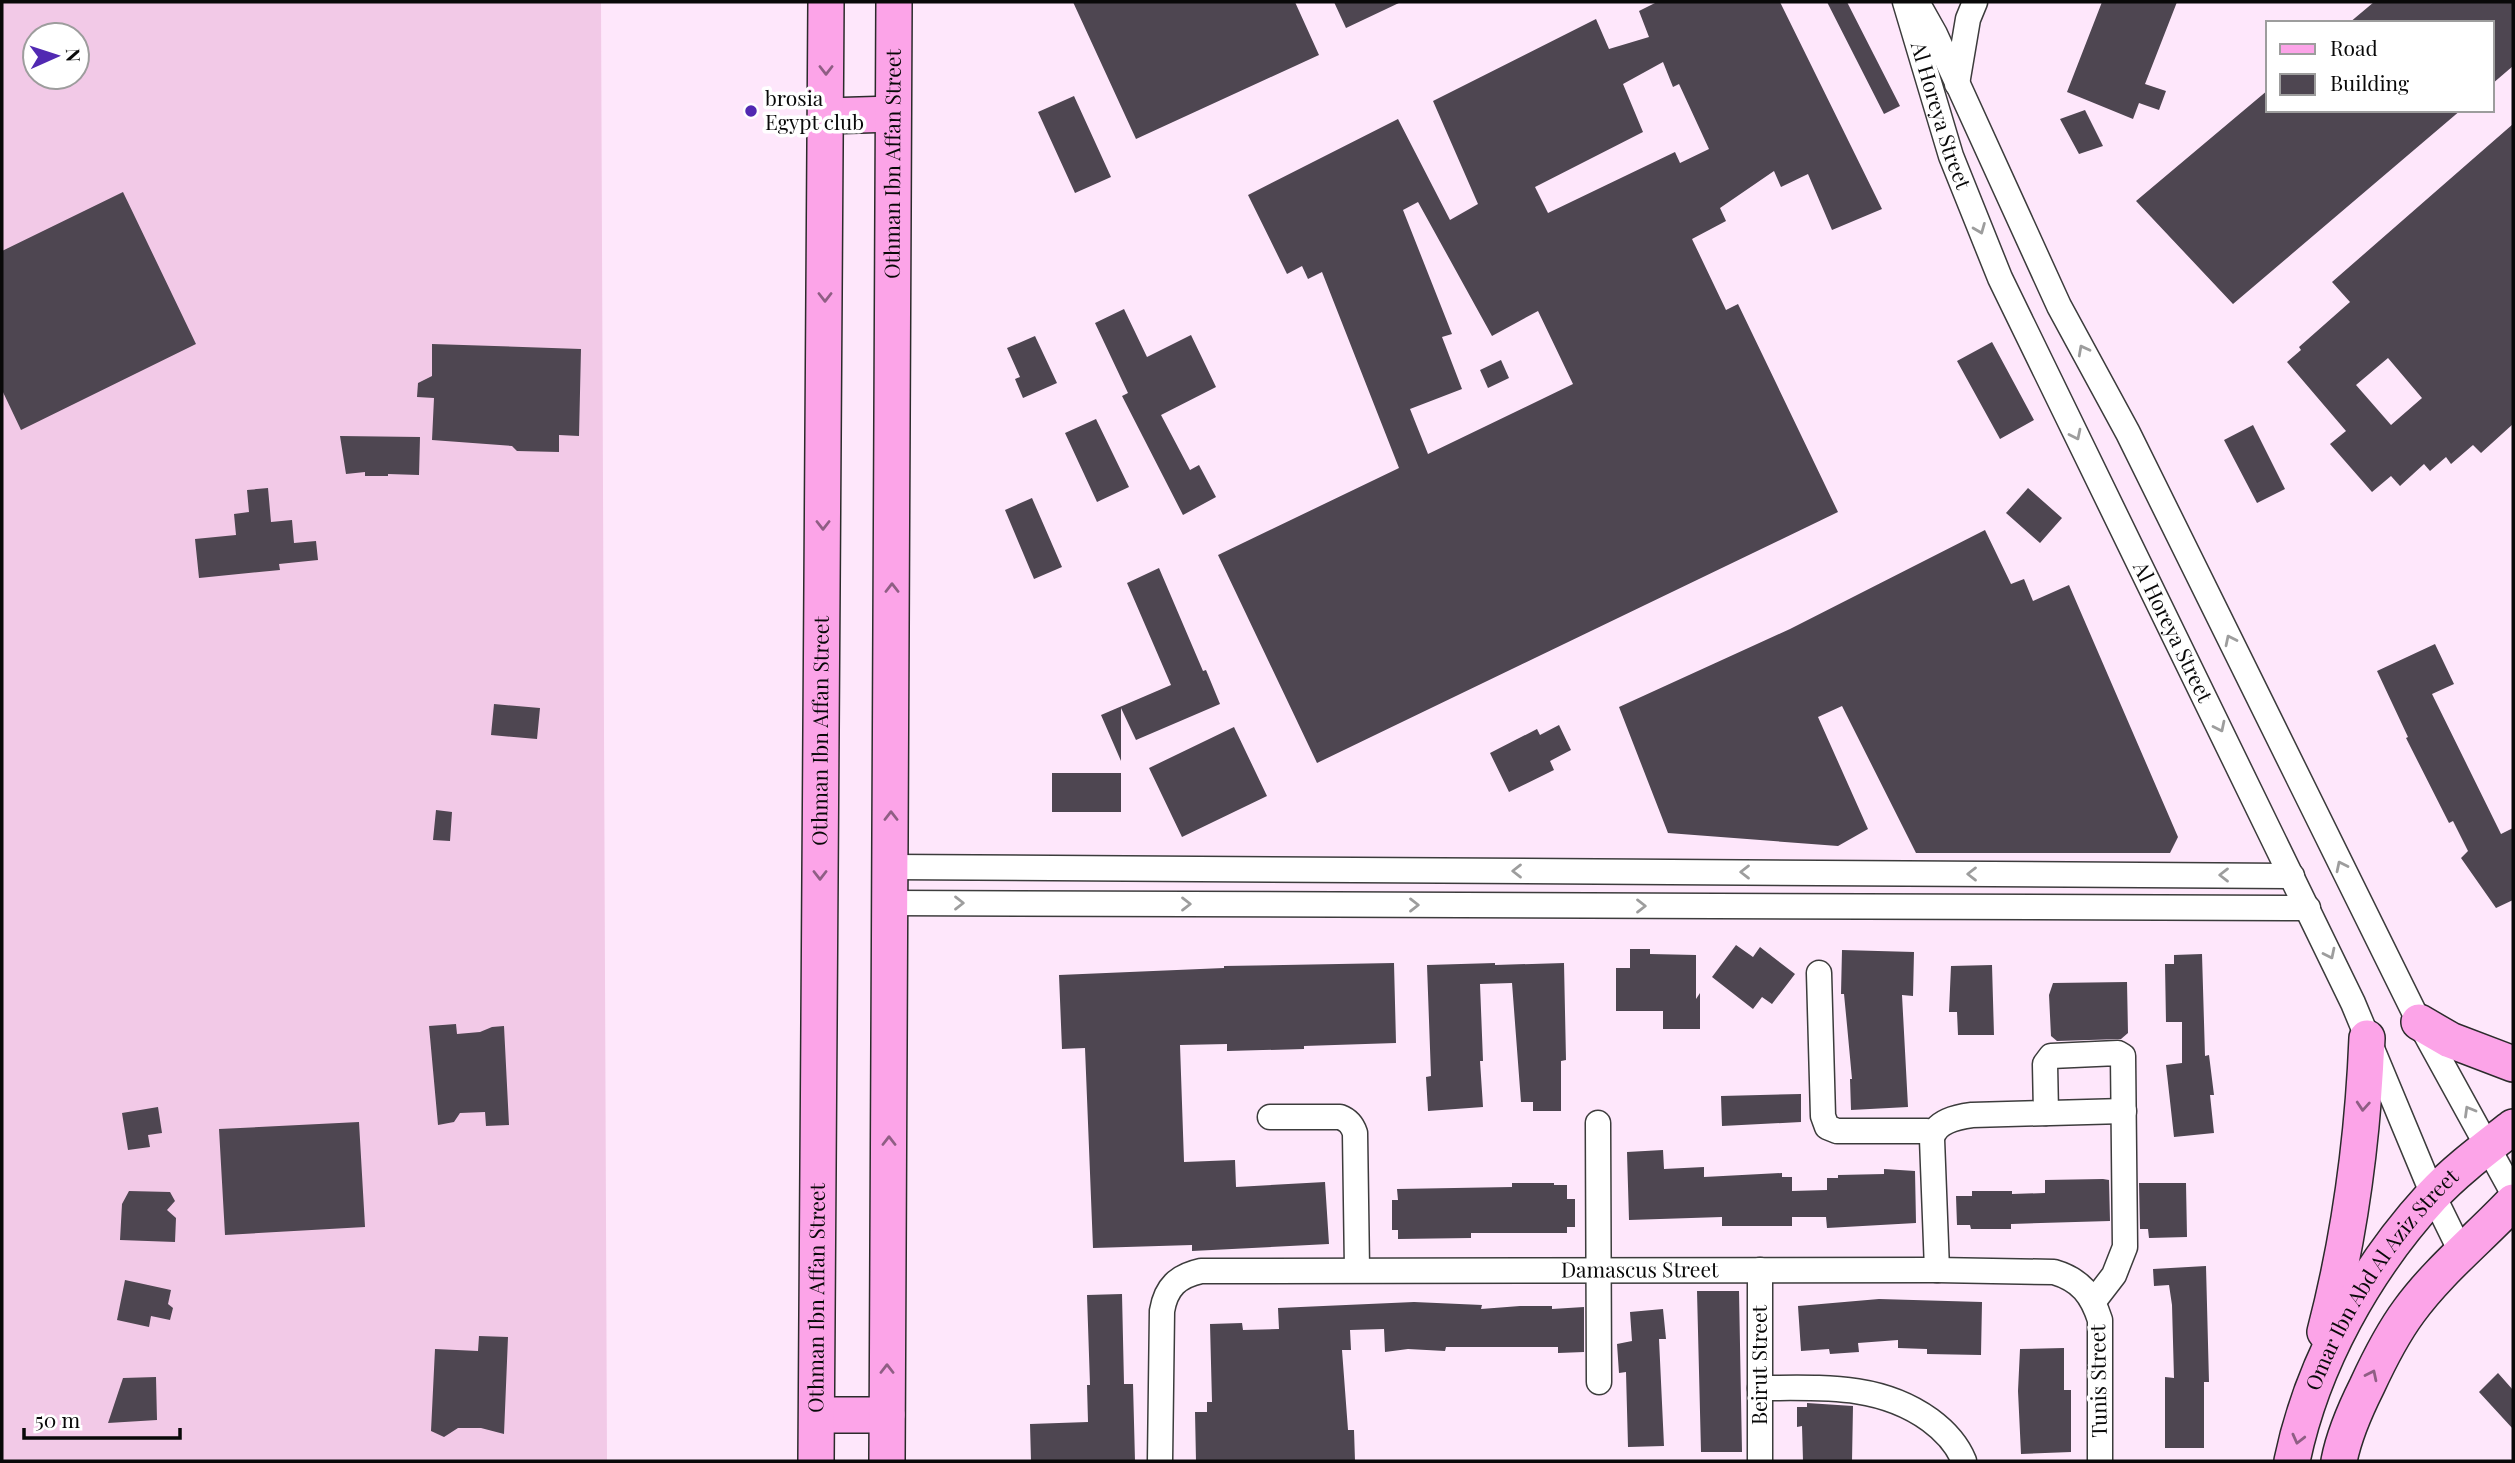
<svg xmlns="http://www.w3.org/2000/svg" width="2515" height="1463" viewBox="0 0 2515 1463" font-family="'Playfair Display',serif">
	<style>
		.farmland { fill: #f2c9e7; fill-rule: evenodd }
		.building { fill: #4e4651; fill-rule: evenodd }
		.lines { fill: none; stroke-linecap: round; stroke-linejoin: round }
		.street-casing { stroke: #3c3c3c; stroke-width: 27 }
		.secondary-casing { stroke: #2b2b2b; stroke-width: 38 }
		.street { stroke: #fff; stroke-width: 24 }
		.secondary { stroke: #fca4e8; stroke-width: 35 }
		.oneway { stroke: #8f5e84 }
		.oneway2 { stroke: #9d9d9d }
		.poi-dot { fill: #5129b2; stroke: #fff; stroke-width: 2.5 }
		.labels { text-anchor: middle; stroke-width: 7; stroke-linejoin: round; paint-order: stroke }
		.poi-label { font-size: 21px; fill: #090909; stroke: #fff; text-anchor: start }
		.street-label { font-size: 21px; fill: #090909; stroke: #fff }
	</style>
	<rect width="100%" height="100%" fill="#fee7fb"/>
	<path class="farmland" d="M 2,2 L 601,2 L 607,1461 L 2,1461 ZM 35,35 L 77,35 L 77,77 L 35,77 Z"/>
	<path class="building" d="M 1073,2 L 1295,2 L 1319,55 L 1136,139 Z
		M 1334,2 L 1401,2 L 1346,28 Z
		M 1657,2 L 1780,2 L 1882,209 L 1832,230 L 1808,174 L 1781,187 L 1774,171 L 1720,208 L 1726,221 L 1692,239 L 1726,310 L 1738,304 L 1838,512 L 1317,763 L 1218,555 L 1399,468 L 1322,272 L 1308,279 L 1302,266 L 1287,274 L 1248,195 L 1398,119 L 1450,220 L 1478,204 L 1433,101 L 1596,19 L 1609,49 L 1649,37 L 1639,11 ZM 1663,62 L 1673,87 L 1679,84 L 1709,149 L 1680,163 L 1675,152 L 1548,213 L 1535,187 L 1643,132 L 1623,84 ZM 1418,202 L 1492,336 L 1538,311 L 1573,384 L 1428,454 L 1410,409 L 1462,389 L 1442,337 L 1452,334 L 1403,210 Z
		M 1827,2 L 1847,2 L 1900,106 L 1884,114 Z
		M 2102,2 L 2177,2 L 2145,84 L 2166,91 L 2159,110 L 2139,103 L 2133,119 L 2067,92 Z
		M 2374,2 L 2513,2 L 2513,66 L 2492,84 L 2492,23 L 2349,23 Z
		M 2268,90 L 2268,110 L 2461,110 L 2233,304 L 2136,201 Z
		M 1074,96 L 1111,177 L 1075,193 L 1038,112 Z
		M 2085,110 L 2103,146 L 2079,154 L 2060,119 Z
		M 2513,124 L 2513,424 L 2481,453 L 2473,445 L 2451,464 L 2446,457 L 2430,471 L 2424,464 L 2400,486 L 2391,476 L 2372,492 L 2330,444 L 2346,431 L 2287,362 L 2301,350 L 2299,347 L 2350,302 L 2332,282 ZM 2388,358 L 2422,398 L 2391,425 L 2356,385 Z
		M 123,192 L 196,344 L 21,430 L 2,390 L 2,251 Z
		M 1124,309 L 1147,357 L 1191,335 L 1216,387 L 1161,415 L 1190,470 L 1199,465 L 1216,497 L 1183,515 L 1122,396 L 1128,393 L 1095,323 Z
		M 1035,336 L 1057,383 L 1023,398 L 1015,379 L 1020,377 L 1007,348 Z
		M 1992,342 L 2034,420 L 2000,439 L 1957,361 Z
		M 432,344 L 581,349 L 579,436 L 559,435 L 559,452 L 517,451 L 512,446 L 432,440 L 434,398 L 417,397 L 418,383 L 432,376 Z
		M 1501,360 L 1509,378 L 1488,388 L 1480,370 Z
		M 1096,419 L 1129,487 L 1097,502 L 1065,433 Z
		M 2253,425 L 2285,489 L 2257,503 L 2224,440 Z
		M 340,436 L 420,437 L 419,475 L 388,474 L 388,476 L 365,476 L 365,472 L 346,474 Z
		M 268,488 L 271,522 L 292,520 L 294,543 L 316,541 L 318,560 L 279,564 L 280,570 L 199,578 L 195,539 L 236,535 L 234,514 L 249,512 L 247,490 Z
		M 2028,488 L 2062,518 L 2040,543 L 2006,513 Z
		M 1032,498 L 1062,567 L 1034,579 L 1005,510 Z
		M 1985,530 L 2011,584 L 2024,579 L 2033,601 L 2069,585 L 2178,837 L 2170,853 L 1916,853 L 1842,706 L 1818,717 L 1868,829 L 1838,846 L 1668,833 L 1619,707 L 1790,629 Z
		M 1159,568 L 1203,671 L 1206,670 L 1220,704 L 1136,740 L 1121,708 L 1121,761 L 1101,715 L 1171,685 L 1127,583 Z
		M 2435,644 L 2454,684 L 2432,694 L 2501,834 L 2513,828 L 2513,900 L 2496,908 L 2461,858 L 2468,851 L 2453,821 L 2449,823 L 2406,738 L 2408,737 L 2377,671 Z
		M 494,704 L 540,708 L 537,739 L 491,735 Z
		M 1559,725 L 1571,750 L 1550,761 L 1554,770 L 1509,792 L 1490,753 L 1537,729 L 1540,735 Z
		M 1234,727 L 1267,796 L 1182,837 L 1149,768 Z
		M 1052,773 L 1121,773 L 1121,812 L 1052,812 Z
		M 436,810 L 452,812 L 450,841 L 433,840 Z
		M 1736,945 L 1753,957 L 1760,947 L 1795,974 L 1772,1004 L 1762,997 L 1753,1009 L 1712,977 Z
		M 1630,949 L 1650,949 L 1650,954 L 1696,955 L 1696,999 L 1700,993 L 1700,1029 L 1663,1029 L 1663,1011 L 1616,1011 L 1616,968 L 1630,968 Z
		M 1842,950 L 1914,952 L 1913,996 L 1902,995 L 1908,1107 L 1851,1110 L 1850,1079 L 1852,1079 L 1847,1025 L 1844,994 L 1841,994 Z
		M 2202,954 L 2205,1056 L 2209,1055 L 2214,1095 L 2210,1095 L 2214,1133 L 2174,1137 L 2166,1065 L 2182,1063 L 2182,1022 L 2166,1022 L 2165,964 L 2174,964 L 2174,955 Z
		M 1394,963 L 1396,1043 L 1304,1046 L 1304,1049 L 1227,1051 L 1227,1044 L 1180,1045 L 1184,1162 L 1235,1160 L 1236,1187 L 1325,1182 L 1329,1244 L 1192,1251 L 1192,1245 L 1093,1248 L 1085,1048 L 1062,1049 L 1059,975 L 1224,968 L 1224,966 Z
		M 1495,963 L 1495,965 L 1564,963 L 1566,1060 L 1561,1061 L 1561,1111 L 1533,1111 L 1533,1102 L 1521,1102 L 1512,983 L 1480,984 L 1483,1061 L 1480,1061 L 1483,1107 L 1428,1111 L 1426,1077 L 1431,1076 L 1427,965 Z
		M 1992,965 L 1994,1035 L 1958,1035 L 1957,1012 L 1949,1012 L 1951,966 Z
		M 2127,982 L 2128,1033 L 2121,1039 L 2057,1041 L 2051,1036 L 2049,995 L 2053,983 Z
		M 456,1024 L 457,1034 L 480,1032 L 492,1027 L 504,1026 L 509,1125 L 486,1126 L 485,1112 L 460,1113 L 454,1122 L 438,1125 L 429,1026 Z
		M 1801,1094 L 1801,1122 L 1722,1126 L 1721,1096 Z
		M 158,1107 L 162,1133 L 148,1135 L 150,1147 L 128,1150 L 122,1113 Z
		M 359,1122 L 365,1227 L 225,1235 L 219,1129 Z
		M 1663,1150 L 1664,1169 L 1704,1167 L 1704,1177 L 1782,1173 L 1782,1177 L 1792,1177 L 1792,1191 L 1827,1190 L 1827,1178 L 1838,1178 L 1838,1175 L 1884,1174 L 1884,1169 L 1915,1171 L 1916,1223 L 1827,1228 L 1826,1217 L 1792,1217 L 1792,1226 L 1722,1226 L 1722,1217 L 1629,1220 L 1627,1152 Z
		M 2103,1179 L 2109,1180 L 2110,1221 L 2011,1224 L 2011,1229 L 1971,1229 L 1970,1225 L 1957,1225 L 1956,1196 L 1972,1196 L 1972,1191 L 2012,1191 L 2012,1194 L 2045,1193 L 2045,1180 Z
		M 1512,1183 L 1554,1183 L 1554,1185 L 1567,1185 L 1567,1199 L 1575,1199 L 1575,1227 L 1567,1227 L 1567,1233 L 1471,1233 L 1471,1238 L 1398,1239 L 1398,1230 L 1392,1230 L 1392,1200 L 1398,1200 L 1397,1189 L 1512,1187 Z
		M 2139,1183 L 2186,1183 L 2187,1237 L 2149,1238 L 2148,1229 L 2140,1229 Z
		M 129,1191 L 170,1192 L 175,1201 L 167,1210 L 176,1218 L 175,1242 L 120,1240 L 122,1204 Z
		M 2206,1266 L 2209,1382 L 2204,1382 L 2204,1448 L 2165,1448 L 2165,1377 L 2174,1378 L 2172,1305 L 2169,1285 L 2154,1286 L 2153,1269 Z
		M 125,1280 L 171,1290 L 168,1304 L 173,1308 L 170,1320 L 151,1316 L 149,1327 L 117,1320 Z
		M 1697,1291 L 1739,1291 L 1742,1452 L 1701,1452 Z
		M 1122,1294 L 1124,1384 L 1133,1384 L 1135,1461 L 1031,1461 L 1030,1424 L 1088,1422 L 1087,1385 L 1090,1385 L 1087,1295 Z
		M 1879,1299 L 1982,1302 L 1981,1355 L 1927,1354 L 1927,1349 L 1898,1348 L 1898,1340 L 1858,1343 L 1859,1352 L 1830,1354 L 1829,1349 L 1801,1351 L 1798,1306 Z
		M 1414,1302 L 1482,1305 L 1481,1309 L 1520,1306 L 1552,1306 L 1552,1309 L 1584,1307 L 1584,1352 L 1558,1353 L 1558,1347 L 1446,1347 L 1445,1351 L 1408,1349 L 1385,1352 L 1384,1329 L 1350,1330 L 1351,1350 L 1342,1350 L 1348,1430 L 1354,1430 L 1355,1461 L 1196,1461 L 1195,1412 L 1207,1412 L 1207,1402 L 1212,1402 L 1210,1324 L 1242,1323 L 1243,1330 L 1279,1329 L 1278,1308 Z
		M 1663,1309 L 1666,1339 L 1659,1339 L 1664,1446 L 1628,1447 L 1626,1372 L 1619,1373 L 1617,1344 L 1632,1341 L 1630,1312 Z
		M 479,1336 L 508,1337 L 504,1434 L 481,1428 L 458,1428 L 444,1437 L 431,1431 L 435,1349 L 478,1351 Z
		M 2064,1348 L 2064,1390 L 2071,1390 L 2071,1452 L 2021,1454 L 2018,1391 L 2020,1349 Z
		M 2498,1373 L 2513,1390 L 2513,1429 L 2479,1392 Z
		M 156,1377 L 157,1420 L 108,1423 L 123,1378 Z
		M 1807,1403 L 1853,1406 L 1852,1461 L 1803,1461 L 1802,1426 L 1797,1427 L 1797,1407 L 1807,1407 Z"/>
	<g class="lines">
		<g class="street-casing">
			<g id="street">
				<path id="s1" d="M 1905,2 L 1951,156 L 2000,278 L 2353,1003 L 2433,1195 L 2462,1254"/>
				<path d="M 1917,2 L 1935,34 L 2059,306 L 2128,433 L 2419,1022 L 2513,1193"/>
				<path d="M 1957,84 L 1968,19 L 1975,2"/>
				<path d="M 891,867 L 2292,876"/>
				<path d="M 891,903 L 2308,908"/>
				<path d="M 1819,973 L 1823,1116 L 1827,1127 L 1837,1131 L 1927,1131 L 1932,1134"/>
				<path d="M 2046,1113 L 2045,1064 L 2051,1056 L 2118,1053 L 2123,1056 L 2125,1247 L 2114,1275 L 2094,1301"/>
				<path d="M 1270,1117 L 1340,1117 C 1348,1120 1352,1124 1355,1133 L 1357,1269"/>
				<path d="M 1598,1123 L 1599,1382"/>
				<path d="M 1760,1270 L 1760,1461"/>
				<path d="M 1937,1270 L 1932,1139 C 1935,1121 1957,1117 1972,1115 L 2124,1111"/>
				<path d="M 1760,1388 C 1820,1388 1879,1383 1930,1420 C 1945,1431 1957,1444 1964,1461"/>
				<path id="s2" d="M 1160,1461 L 1162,1311 C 1166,1287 1178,1276 1201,1271 L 1937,1270 L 2054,1272 C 2081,1280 2092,1295 2100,1320 L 2100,1461"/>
			</g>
		</g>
		<g class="secondary-casing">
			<g id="secondary">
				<path d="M 826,116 L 893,114"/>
				<path d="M 2419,1022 L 2450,1040 L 2513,1064"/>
				<path d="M 2325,1332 C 2350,1236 2363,1137 2367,1038"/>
				<path d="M 817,1415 L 887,1415"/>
				<path id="s3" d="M 816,1461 L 826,2"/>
				<path id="s4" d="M 887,1461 L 894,2"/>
				<path id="s5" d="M 2292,1461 C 2312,1364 2365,1269 2432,1196 C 2455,1171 2486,1148 2513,1127"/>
				<path d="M 2339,1461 C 2344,1435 2355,1410 2367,1386 C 2379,1360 2392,1334 2409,1311 C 2438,1271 2479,1238 2513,1202"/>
			</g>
		</g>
		<use href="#street" class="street"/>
		<use href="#secondary" class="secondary"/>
	</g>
	<defs><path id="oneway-chevron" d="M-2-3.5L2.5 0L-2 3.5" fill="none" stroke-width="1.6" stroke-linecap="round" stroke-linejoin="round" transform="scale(1.75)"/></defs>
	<g class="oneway">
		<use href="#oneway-chevron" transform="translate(826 70) rotate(90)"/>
		<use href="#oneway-chevron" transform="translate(825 297) rotate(90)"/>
		<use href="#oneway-chevron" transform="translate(823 525) rotate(90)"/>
		<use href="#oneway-chevron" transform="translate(892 588) rotate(-90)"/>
		<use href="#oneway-chevron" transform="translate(891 816) rotate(-90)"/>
		<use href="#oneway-chevron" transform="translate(820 875) rotate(90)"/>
		<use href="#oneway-chevron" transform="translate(2363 1106) rotate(94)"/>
		<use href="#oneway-chevron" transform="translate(889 1141) rotate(-90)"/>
		<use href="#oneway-chevron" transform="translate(887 1369) rotate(-90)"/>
		<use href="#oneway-chevron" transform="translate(2372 1375) rotate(-64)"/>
		<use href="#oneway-chevron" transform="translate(2298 1439) rotate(104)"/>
	</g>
	<g class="oneway2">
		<use href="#oneway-chevron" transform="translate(1980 229) rotate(68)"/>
		<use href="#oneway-chevron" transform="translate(2083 350) rotate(-118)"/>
		<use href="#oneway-chevron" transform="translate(2076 435) rotate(64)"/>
		<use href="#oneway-chevron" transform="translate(2230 640) rotate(-116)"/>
		<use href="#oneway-chevron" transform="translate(2220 727) rotate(64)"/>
		<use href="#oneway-chevron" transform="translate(2341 866) rotate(-116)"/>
		<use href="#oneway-chevron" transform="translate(1517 871) rotate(-180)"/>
		<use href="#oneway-chevron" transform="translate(1745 872) rotate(-180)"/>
		<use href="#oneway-chevron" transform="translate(1972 874) rotate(-180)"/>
		<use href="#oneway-chevron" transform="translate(2224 875) rotate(-180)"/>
		<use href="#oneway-chevron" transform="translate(959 903)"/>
		<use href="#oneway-chevron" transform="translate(1186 904)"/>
		<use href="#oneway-chevron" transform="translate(1414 905)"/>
		<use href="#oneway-chevron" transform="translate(1641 906)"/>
		<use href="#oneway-chevron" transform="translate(2330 954) rotate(64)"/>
		<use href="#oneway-chevron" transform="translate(2469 1111) rotate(-120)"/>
	</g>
	<circle class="poi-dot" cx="751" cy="111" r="7"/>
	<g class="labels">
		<g class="poi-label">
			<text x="765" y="106">brosia<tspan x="765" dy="24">Egypt club</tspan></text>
		</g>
		<g class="street-label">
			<text dy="7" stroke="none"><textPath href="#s1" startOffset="119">Al Horeya Street</textPath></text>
			<text dy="7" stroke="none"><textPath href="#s4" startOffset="1297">Othman Ibn Affan Street</textPath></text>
			<text dy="7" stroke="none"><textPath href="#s1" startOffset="686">Al Horeya Street</textPath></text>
			<text dy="7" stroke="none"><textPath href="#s3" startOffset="730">Othman Ibn Affan Street</textPath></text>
			<text dy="7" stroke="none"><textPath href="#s2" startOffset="649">Damascus Street</textPath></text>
			<text dy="7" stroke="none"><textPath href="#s5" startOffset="205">Omar Ibn Abd Al Aziz Street</textPath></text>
			<text dy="7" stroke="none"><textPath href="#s3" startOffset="163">Othman Ibn Affan Street</textPath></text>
			<text transform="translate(1760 1365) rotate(-90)" y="7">Beirut Street</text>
			<text transform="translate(2099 1381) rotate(-91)" y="7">Tunis Street</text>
		</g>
	</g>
	<rect width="2515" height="1463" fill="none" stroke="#090909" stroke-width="7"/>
	<rect x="2266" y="21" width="228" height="91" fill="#ffffff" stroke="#9d9d9d" stroke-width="2"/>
	<rect x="2280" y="44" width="35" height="10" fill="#fca4e8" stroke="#9d9d9d" stroke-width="2"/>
	<text x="2330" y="56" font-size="21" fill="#090909">Road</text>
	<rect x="2280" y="74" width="35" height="21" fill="#4e4651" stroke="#9d9d9d" stroke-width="2"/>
	<text x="2330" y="91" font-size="21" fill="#090909">Building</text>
	<g transform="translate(56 56) rotate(87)"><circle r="33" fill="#ffffff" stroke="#9d9d9d" stroke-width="2"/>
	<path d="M0-5L12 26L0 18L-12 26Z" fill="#5129b2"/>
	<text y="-10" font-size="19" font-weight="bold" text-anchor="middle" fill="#090909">N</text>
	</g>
	<path d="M24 1428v10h156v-10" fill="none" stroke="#090909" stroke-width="3.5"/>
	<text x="35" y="1428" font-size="21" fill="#090909" stroke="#ffffff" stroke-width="5" paint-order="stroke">50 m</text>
</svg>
